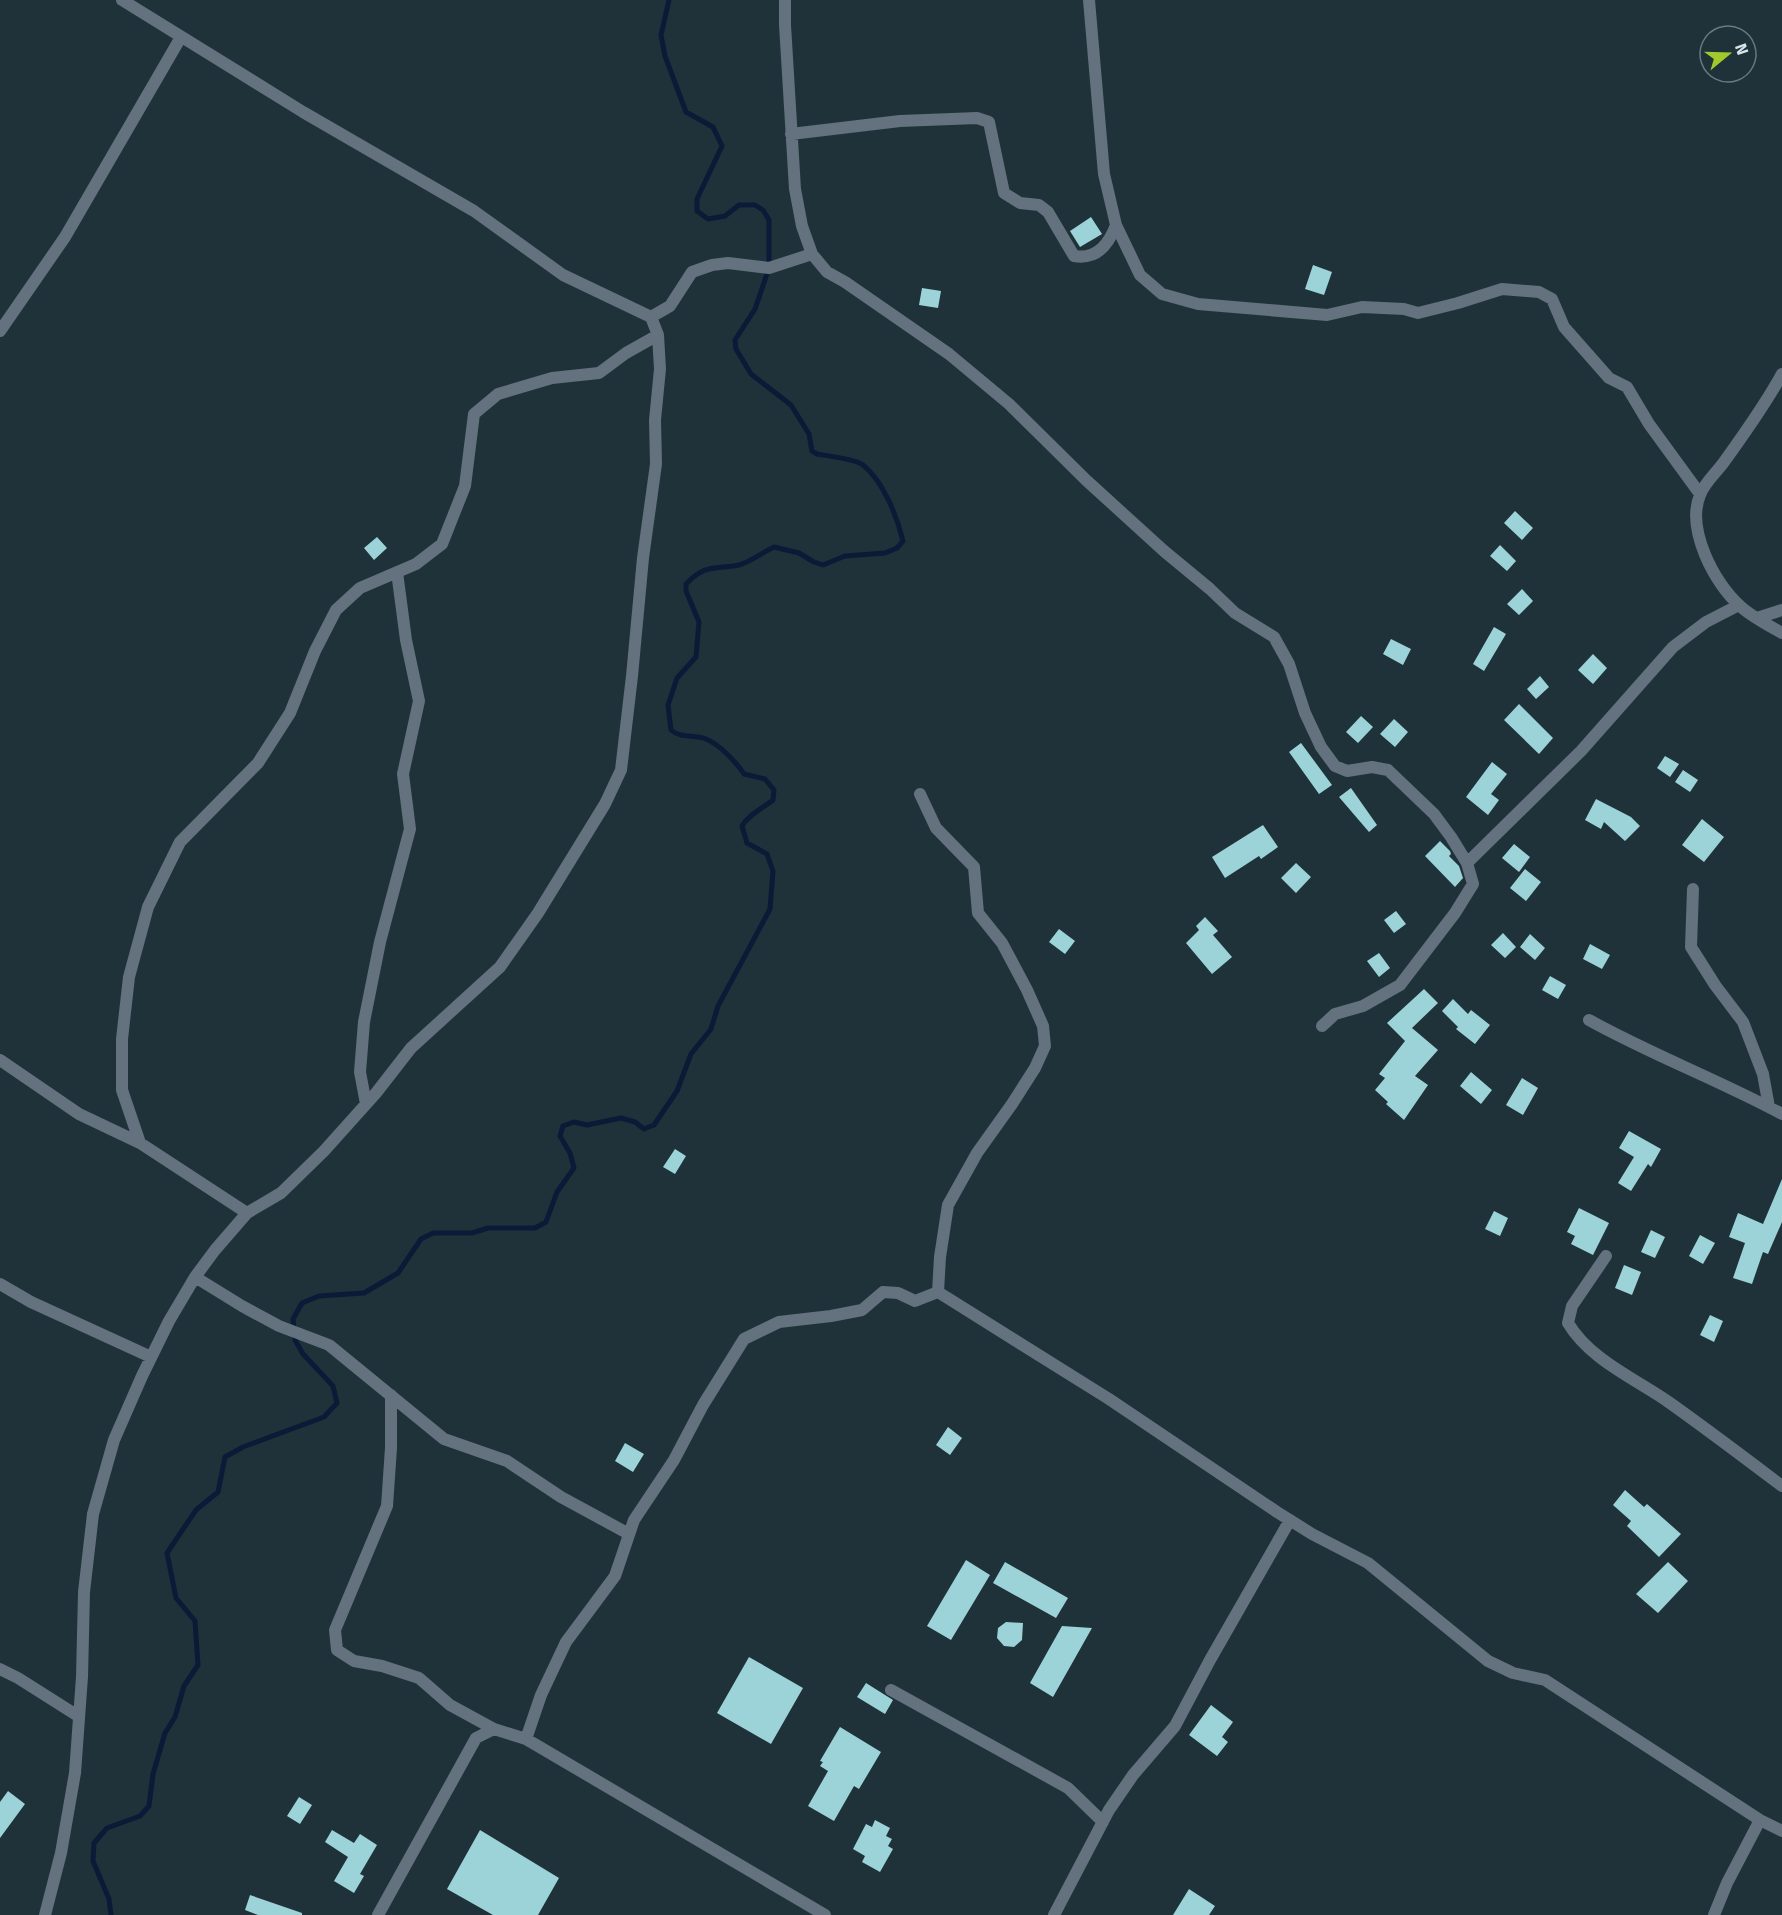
<svg xmlns="http://www.w3.org/2000/svg" width="1782" height="1915" viewBox="0 0 1782 1915" font-family="'Fira Sans',sans-serif">
	<style>
		.lines { fill: none; stroke-linecap: round; stroke-linejoin: round }
		.stream { stroke: #0b1a36; stroke-width: 5 }
		.building { fill: #9cd3d8 }
		.minor { stroke: #63727e; stroke-width: 12 }
	</style>
	<rect width="100%" height="100%" fill="#1f3239"/>
	<g class="lines">
		<path class="stream" d="M 111,1915 L 109,1899 L 93,1861 L 94,1843 L 107,1828 L 140,1816 L 149,1806 L 153,1774 L 165,1733 L 175,1717 L 184,1686 L 198,1665 L 195,1621 L 176,1598 L 167,1553 L 196,1510 L 218,1492 L 225,1457 L 243,1447 L 324,1417 L 337,1403 L 333,1386 L 303,1354 L 295,1340 L 293,1319 L 302,1303 L 319,1296 L 364,1293 L 398,1273 L 421,1239 L 433,1233 L 472,1233 L 488,1228 L 535,1228 L 546,1222 L 557,1192 L 574,1168 L 570,1153 L 560,1136 L 563,1126 L 574,1122 L 587,1125 L 621,1118 L 635,1122 L 644,1129 L 654,1125 L 677,1091 L 691,1054 L 711,1029 L 718,1006 L 770,909 L 773,871 L 767,854 L 747,843 L 742,826 C 748,815 763,808 773,800 L 774,790 L 765,779 L 744,774 C 737,763 719,744 706,739 C 694,734 681,739 671,730 L 668,705 L 677,678 L 696,657 L 699,622 L 686,591 L 686,584 C 706,563 715,570 739,565 C 750,562 763,552 774,547 L 799,553 L 814,562 L 823,565 L 845,556 L 885,553 L 897,548 L 903,541 C 897,516 883,481 863,465 C 856,459 828,456 817,454 L 812,451 L 809,434 L 791,405 L 751,374 L 736,349 L 735,340 L 755,309 L 769,268 L 769,220 L 763,210 L 755,205 L 739,205 L 725,216 L 708,219 L 697,211 L 697,199 L 722,146 L 713,127 L 686,112 L 665,56 L 661,35 L 669,0"/>
	</g>
	<path class="building" d="M 1091,217 L 1102,234 L 1080,247 L 1070,231 Z
		M 1313,265 L 1332,272 L 1324,295 L 1305,289 Z
		M 922,288 L 941,291 L 938,308 L 919,305 Z
		M 1515,511 L 1533,528 L 1522,540 L 1504,523 Z
		M 377,537 L 387,548 L 374,560 L 364,548 Z
		M 1500,545 L 1516,561 L 1507,571 L 1490,556 Z
		M 1522,589 L 1533,601 L 1519,615 L 1507,604 Z
		M 1494,627 L 1506,634 L 1484,671 L 1473,664 Z
		M 1391,639 L 1411,649 L 1403,665 L 1383,654 Z
		M 1593,654 L 1607,668 L 1593,684 L 1578,670 Z
		M 1540,676 L 1549,687 L 1536,699 L 1527,689 Z
		M 1519,704 L 1553,738 L 1539,754 L 1504,720 Z
		M 1361,716 L 1373,727 L 1358,743 L 1346,732 Z
		M 1394,719 L 1408,732 L 1395,747 L 1380,734 Z
		M 1301,743 L 1332,785 L 1319,794 L 1289,752 Z
		M 1665,756 L 1679,764 L 1670,777 L 1657,768 Z
		M 1492,762 L 1507,774 L 1491,794 L 1499,800 L 1488,815 L 1466,797 Z
		M 1683,770 L 1698,780 L 1690,792 L 1675,782 Z
		M 1351,788 L 1377,825 L 1369,832 L 1339,797 Z
		M 1596,799 L 1631,817 L 1640,826 L 1625,841 L 1604,822 L 1601,829 L 1585,820 Z
		M 1702,819 L 1724,837 L 1704,862 L 1682,845 Z
		M 1263,825 L 1278,847 L 1261,859 L 1259,856 L 1225,878 L 1212,857 Z
		M 1440,841 L 1450,851 L 1451,854 L 1449,856 L 1459,866 L 1463,878 L 1455,887 L 1425,856 Z
		M 1514,844 L 1530,857 L 1519,872 L 1502,858 Z
		M 1296,863 L 1311,877 L 1296,893 L 1281,878 Z
		M 1525,869 L 1541,882 L 1526,901 L 1510,888 Z
		M 1396,911 L 1406,924 L 1394,933 L 1384,920 Z
		M 1205,917 L 1218,931 L 1213,935 L 1232,957 L 1212,974 L 1186,943 L 1199,930 L 1196,926 Z
		M 1059,929 L 1075,941 L 1065,954 L 1049,942 Z
		M 1503,933 L 1516,947 L 1505,958 L 1491,945 Z
		M 1530,934 L 1545,948 L 1535,960 L 1520,947 Z
		M 1590,944 L 1610,955 L 1602,969 L 1583,959 Z
		M 1379,953 L 1390,968 L 1379,977 L 1367,961 Z
		M 1550,976 L 1566,985 L 1558,999 L 1542,990 Z
		M 1424,989 L 1438,1003 L 1412,1028 L 1438,1050 L 1415,1076 L 1428,1085 L 1404,1120 L 1386,1104 L 1388,1102 L 1375,1090 L 1385,1078 L 1379,1074 L 1405,1041 L 1387,1023 Z
		M 1453,999 L 1468,1014 L 1471,1010 L 1490,1025 L 1475,1044 L 1456,1029 L 1458,1027 L 1442,1011 Z
		M 1471,1072 L 1492,1090 L 1481,1104 L 1460,1086 Z
		M 1522,1078 L 1538,1088 L 1523,1115 L 1506,1105 Z
		M 1629,1131 L 1661,1149 L 1651,1167 L 1648,1164 L 1631,1191 L 1618,1183 L 1634,1157 L 1619,1148 Z
		M 675,1149 L 686,1156 L 675,1174 L 663,1167 Z
		M 1782,1179 L 1782,1222 L 1768,1254 L 1763,1252 L 1752,1284 L 1733,1278 L 1745,1243 L 1729,1237 L 1738,1213 L 1763,1224 Z
		M 1579,1208 L 1609,1223 L 1593,1255 L 1571,1244 L 1575,1236 L 1567,1232 Z
		M 1494,1211 L 1508,1218 L 1500,1236 L 1485,1229 Z
		M 1651,1230 L 1665,1237 L 1655,1258 L 1641,1252 Z
		M 1700,1235 L 1715,1243 L 1703,1264 L 1689,1256 Z
		M 1624,1265 L 1641,1272 L 1632,1295 L 1615,1288 Z
		M 1710,1315 L 1723,1321 L 1714,1342 L 1700,1335 Z
		M 948,1427 L 962,1438 L 950,1455 L 936,1445 Z
		M 625,1443 L 644,1454 L 633,1472 L 615,1461 Z
		M 1625,1490 L 1644,1507 L 1647,1504 L 1681,1534 L 1659,1557 L 1627,1526 L 1631,1521 L 1613,1505 Z
		M 966,1560 L 990,1575 L 951,1640 L 927,1626 Z
		M 1005,1562 L 1068,1598 L 1056,1618 L 993,1583 Z
		M 1668,1562 L 1688,1581 L 1658,1613 L 1636,1594 Z
		M 1006,1622 L 1023,1623 L 1022,1640 L 1014,1647 L 1004,1646 L 997,1638 L 998,1628 Z
		M 1062,1626 L 1092,1628 L 1053,1697 L 1030,1683 Z
		M 749,1657 L 803,1688 L 771,1744 L 717,1713 Z
		M 866,1683 L 893,1700 L 885,1714 L 857,1697 Z
		M 1211,1705 L 1233,1722 L 1222,1737 L 1228,1742 L 1217,1756 L 1189,1735 Z
		M 840,1727 L 881,1752 L 859,1789 L 854,1786 L 834,1821 L 808,1806 L 828,1771 L 820,1766 L 823,1762 L 820,1761 Z
		M 8,1791 L 25,1804 L 0,1838 L 0,1802 Z
		M 299,1797 L 312,1805 L 300,1824 L 287,1816 Z
		M 875,1820 L 890,1828 L 886,1836 L 892,1839 L 888,1846 L 893,1849 L 880,1872 L 862,1862 L 865,1856 L 853,1849 L 866,1824 L 872,1827 Z
		M 332,1830 L 354,1843 L 360,1834 L 377,1845 L 360,1874 L 364,1876 L 354,1893 L 334,1881 L 348,1857 L 325,1842 Z
		M 480,1830 L 559,1878 L 538,1915 L 493,1915 L 447,1889 Z
		M 1189,1889 L 1215,1906 L 1209,1915 L 1173,1915 Z
		M 250,1895 L 302,1913 L 302,1915 L 258,1915 L 245,1910 Z"/>
	<g class="lines">
		<path class="minor" d="M 785,0 L 785,25 L 795,189 L 802,226 L 812,254 L 827,272 L 845,282 L 949,354 L 1009,404 L 1086,480 L 1164,551 L 1210,589 L 1235,613 L 1274,637 L 1289,664 L 1305,713 L 1321,747 L 1335,766 L 1347,771 L 1372,767 L 1388,770 L 1434,814 L 1451,837 L 1467,863 L 1473,884 L 1455,913 L 1400,985 L 1363,1006 L 1335,1014 L 1322,1026
			M 1089,0 L 1104,174 L 1116,225 L 1140,275 L 1162,294 L 1198,304 L 1327,315 L 1362,307 L 1404,309 L 1418,313 L 1458,303 L 1502,289 L 1539,292 L 1552,299 L 1564,327 L 1609,378 L 1627,387 L 1649,424 L 1700,494
			M 791,134 L 900,121 L 977,118 L 989,122 L 1004,193 L 1020,203 L 1039,205 L 1048,212 L 1074,256 C 1097,260 1109,244 1116,225
			M 651,317 L 670,306 L 692,272 L 712,265 L 728,263 L 769,268 L 812,254
			M 0,331 L 65,237 L 181,37
			M 1782,374 C 1765,405 1745,433 1724,462 C 1717,472 1704,483 1700,495 C 1686,529 1714,583 1740,606 C 1752,617 1768,625 1782,633
			M 1757,618 L 1782,610
			M 920,794 L 936,828 L 974,867 L 978,913 L 1002,943 L 1027,990 L 1043,1026 L 1045,1046 L 1035,1068 L 1012,1104 L 977,1153 L 948,1205 L 940,1257 L 938,1292
			M 1467,863 L 1581,751 L 1673,647 L 1706,622 L 1739,605
			M 1693,889 L 1691,947 L 1715,985 L 1743,1022 L 1763,1074 L 1769,1107
			M 1589,1020 C 1652,1055 1719,1080 1782,1114
			M 0,1060 L 79,1114 L 140,1143 L 247,1213
			M 366,1104 L 360,1072 L 364,1022 L 380,942 L 410,829 L 403,774 L 419,701 L 406,640 L 397,572
			M 140,1143 L 122,1090 L 122,1039 L 129,977 L 148,907 L 180,842 L 258,763 L 290,713 L 315,651 L 336,610 L 360,588 L 416,564 L 442,544 L 465,486 L 474,414 L 498,394 L 552,378 L 599,373 L 626,353 L 658,335
			M 1606,1256 L 1572,1306 L 1568,1323 C 1590,1360 1636,1379 1670,1403 C 1708,1430 1745,1458 1782,1486
			M 195,1277 L 242,1306 L 279,1326 L 329,1345 L 444,1439 L 507,1461 L 561,1497 L 629,1534
			M 0,1284 L 31,1302 L 151,1357
			M 938,1292 L 1109,1399 L 1277,1512 L 1312,1534 L 1368,1563 L 1488,1661 L 1513,1673 L 1545,1680 L 1760,1820 L 1782,1831
			M 391,1395 L 391,1448 L 387,1506 L 335,1630 L 337,1650 L 354,1661 L 382,1666 L 419,1678 L 450,1705 L 494,1729
			M 0,1669 L 18,1678 L 78,1716
			M 891,1690 L 1068,1788 L 1103,1822
			M 526,1739 L 541,1695 L 566,1642 L 615,1576 L 634,1520 L 674,1460 L 703,1405 L 744,1339 L 779,1322 L 831,1316 L 862,1310 L 883,1292 L 898,1293 L 915,1301 L 938,1292
			M 45,1915 L 61,1853 L 75,1773 L 82,1677 L 84,1592 L 93,1514 L 114,1440 L 142,1376 L 169,1321 L 195,1277 L 215,1250 L 247,1213 L 281,1193 L 324,1151 L 376,1093 L 411,1048 L 500,967 L 538,913 L 605,804 L 621,770 L 632,676 L 643,558 L 656,464 L 655,420 L 660,369 L 658,335 L 651,317 L 563,275 L 474,211 L 303,112 L 122,0
			M 378,1915 L 476,1738 L 494,1729 L 526,1739 L 825,1915
			M 1054,1915 L 1109,1810 L 1133,1775 L 1175,1726 L 1210,1660 L 1290,1520
			M 1714,1915 L 1727,1883 L 1760,1820"/>
	</g>
	<g transform="translate(1728 54) rotate(71)"><circle r="28" fill="#1f3239" stroke="#697a7f" stroke-width="1.5"/>
	<path d="M0-4.5L10 22L0 15L-10 22Z" fill="#a1c92b"/>
	<text y="-9" font-size="16" font-weight="bold" text-anchor="middle" fill="#d9e5e9">N</text>
	</g>
</svg>
